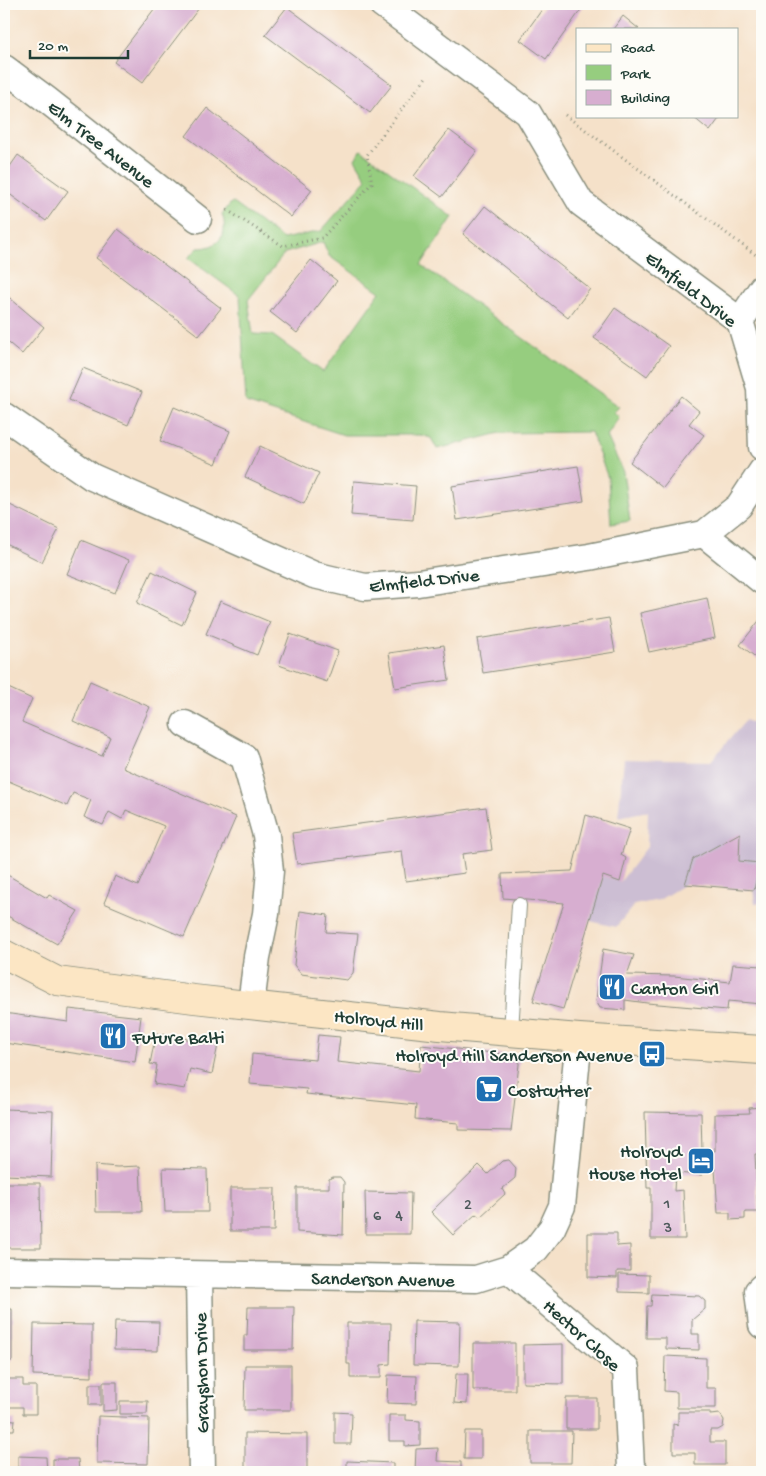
<svg xmlns="http://www.w3.org/2000/svg" width="766" height="1476" viewBox="0 0 766 1476" font-family="'Gochi Hand',sans-serif">
	<style>
		.industrial { fill: #ccbed3 }
		.green { fill: #96cd7f; stroke: #5a855a; fill-rule: evenodd }
		.building { fill: #d7aed0 }
		.lines { fill: none; stroke-linecap: round; stroke-linejoin: round }
		.lane-casing { stroke: #8a8f7e; stroke-width: 16 }
		.street-casing { stroke: #8a8f7e; stroke-width: 29 }
		.secondary-casing { stroke: #8a8f7e; stroke-width: 30 }
		.path { stroke: #8a8f7e; stroke-width: 3; stroke-dasharray: 1 4; stroke-linecap: butt }
		.lane { stroke: #fff; stroke-width: 14 }
		.street { stroke: #fff; stroke-width: 26 }
		.secondary { stroke: #fce6c4; stroke-width: 28 }
		.labels { text-anchor: middle; stroke-width: 4; stroke-linejoin: round; paint-order: stroke }
		.number-label { font-size: 16px; fill: #4d595b }
		.street-label { font-size: 19px; fill: #1f3d34; stroke: #fdfcf7 }
		.poi-label { font-size: 19px; fill: #1f3d34; stroke: #fdfcf7; text-anchor: start }
	</style>
	<rect width="100%" height="100%" fill="#fdfcf7"/>
	<filter id="ink" filterUnits="userSpaceOnUse"><feTurbulence type="fractalNoise" baseFrequency=".02" numOctaves="2"/><feDisplacementMap in="SourceGraphic" scale="10" xChannelSelector="R" yChannelSelector="G"/><feConvolveMatrix kernelMatrix="1 2 1 2 8 2 1 2 1" color-interpolation-filters="sRGB"/></filter>
	<filter id="wash" filterUnits="userSpaceOnUse"><feTurbulence type="fractalNoise" baseFrequency=".0096" numOctaves="4" result="noise"/><feDisplacementMap in="SourceGraphic" scale="20" xChannelSelector="R" yChannelSelector="G"/><feGaussianBlur stdDeviation="1.12" result="paint"/><feColorMatrix in="noise" values="0 0 0 0 0 0 0 0 0 0 0 0 0 0 0 0 0 1.4 0 .05"/><feComposite in="paint" operator="in"/></filter>
	<g filter="url(#wash)">
		<rect width="100%" height="100%" fill="#f5e1c9"/>
		<path class="industrial" d="M 746,720 L 762,728 L 762,903 L 755,903 L 753,890 L 685,884 L 659,900 L 634,905 L 616,927 L 590,921 L 603,876 L 620,882 L 647,847 L 648,811 L 618,817 L 624,759 L 711,761 Z"/>
		<path class="green" d="M 361,150 L 453,217 L 421,265 L 619,407 L 614,412 L 619,417 L 607,436 L 623,472 L 630,521 L 611,524 L 608,478 L 591,432 L 500,433 L 437,449 L 431,438 L 421,435 L 344,435 L 246,403 L 240,296 L 188,258 L 198,248 C 220,248 229,233 222,214 L 232,202 L 283,239 L 321,231 L 367,179 L 355,159 ZM 323,242 L 329,256 L 380,292 L 323,372 L 272,335 L 253,334 L 248,300 L 285,253 Z"/>
		<g id="blocks">
			<path class="building" d="M 158,4 L 202,4 L 142,83 L 114,62 Z
				M 546,4 L 585,4 L 546,59 L 520,40 Z
				M 287,7 L 392,85 L 370,113 L 265,35 Z
				M 623,16 L 639,29 L 613,29 Z
				M 207,108 L 312,190 L 291,217 L 186,136 Z
				M 692,116 L 721,116 L 710,131 Z
				M 449,130 L 477,151 L 442,197 L 414,176 Z
				M 18,155 L 68,191 L 46,221 L 4,190 L 4,175 Z
				M 485,206 L 590,289 L 568,318 L 463,234 Z
				M 118,229 L 221,308 L 199,336 L 96,258 Z
				M 311,260 L 337,281 L 297,333 L 270,312 Z
				M 4,293 L 44,327 L 22,354 L 4,339 Z
				M 615,308 L 669,346 L 647,376 L 594,338 Z
				M 83,368 L 142,392 L 128,425 L 69,400 Z
				M 681,396 L 699,411 L 689,424 L 704,435 L 663,488 L 630,462 Z
				M 174,407 L 230,431 L 216,464 L 160,441 Z
				M 260,446 L 319,473 L 304,504 L 245,477 Z
				M 578,466 L 584,501 L 457,520 L 452,486 Z
				M 354,481 L 416,486 L 413,520 L 351,515 Z
				M 10,505 L 59,529 L 42,562 L 4,543 L 4,517 Z
				M 81,540 L 129,560 L 115,593 L 67,574 Z
				M 152,571 L 197,593 L 182,625 L 137,603 Z
				M 707,598 L 715,638 L 649,652 L 640,613 Z
				M 220,601 L 270,622 L 257,655 L 206,634 Z
				M 762,617 L 762,662 L 740,645 Z
				M 609,618 L 615,652 L 483,673 L 477,639 Z
				M 290,634 L 338,651 L 327,682 L 279,665 Z
				M 444,645 L 449,680 L 395,688 L 389,653 Z
				M 90,681 L 150,707 L 123,768 L 236,817 L 184,937 L 104,903 L 115,876 L 138,886 L 164,826 L 126,810 L 122,819 L 109,812 L 103,825 L 84,817 L 91,800 L 73,793 L 67,806 L 4,779 L 4,686 L 32,699 L 22,722 L 102,756 L 110,737 L 73,721 Z
				M 486,807 L 492,850 L 462,854 L 465,873 L 406,881 L 402,851 L 297,864 L 292,833 Z
				M 586,815 L 630,829 L 621,855 L 626,858 L 620,882 L 603,876 L 563,1009 L 533,1001 L 564,903 L 503,898 L 502,874 L 572,871 Z
				M 740,833 L 739,861 L 760,863 L 754,890 L 685,884 L 693,859 Z
				M 4,873 L 47,898 L 49,895 L 78,911 L 57,944 L 4,914 Z
				M 300,911 L 328,915 L 326,932 L 358,934 L 353,973 L 347,980 L 301,974 L 294,965 Z
				M 603,949 L 634,955 L 627,975 L 674,976 L 730,982 L 733,964 L 762,966 L 762,1004 L 728,1001 L 727,1010 L 647,1003 L 625,1000 L 625,1010 L 600,1008 L 596,1001 Z
				M 69,1009 L 141,1017 L 135,1062 L 4,1043 L 4,1013 L 68,1022 Z
				M 156,1033 L 218,1045 L 212,1074 L 190,1069 L 185,1089 L 154,1084 L 157,1065 L 150,1064 Z
				M 318,1035 L 340,1037 L 337,1062 L 419,1071 L 421,1045 L 520,1056 L 511,1131 L 458,1130 L 458,1123 L 415,1119 L 416,1105 L 306,1094 L 307,1089 L 250,1084 L 252,1054 L 315,1060 Z
				M 762,1107 L 762,1154 L 755,1154 L 758,1212 L 745,1212 L 745,1219 L 730,1220 L 730,1213 L 718,1213 L 715,1169 L 702,1167 L 702,1175 L 675,1173 L 674,1191 L 683,1190 L 685,1239 L 651,1239 L 651,1188 L 647,1188 L 645,1112 L 701,1113 L 702,1151 L 715,1151 L 715,1114 L 750,1113 L 749,1108 Z
				M 5,1109 L 53,1111 L 51,1177 L 4,1175 Z
				M 509,1160 L 516,1168 L 515,1178 L 502,1189 L 505,1194 L 480,1217 L 476,1214 L 453,1235 L 431,1212 L 479,1165 L 488,1174 L 502,1161 Z
				M 95,1165 L 117,1167 L 140,1166 L 142,1212 L 96,1212 Z
				M 163,1168 L 207,1169 L 208,1212 L 165,1212 Z
				M 333,1177 L 340,1177 L 344,1182 L 343,1235 L 297,1232 L 297,1188 L 329,1188 L 329,1179 Z
				M 4,1183 L 40,1183 L 41,1248 L 4,1248 Z
				M 230,1188 L 275,1188 L 274,1231 L 230,1231 Z
				M 365,1192 L 411,1193 L 410,1234 L 366,1234 Z
				M 588,1233 L 617,1233 L 617,1246 L 630,1245 L 630,1271 L 617,1271 L 617,1278 L 588,1277 Z
				M 619,1274 L 649,1275 L 649,1293 L 619,1292 Z
				M 652,1294 L 699,1296 L 705,1301 L 705,1309 L 692,1320 L 692,1334 L 699,1334 L 699,1350 L 666,1349 L 666,1338 L 646,1338 L 647,1306 L 651,1306 Z
				M 248,1307 L 294,1307 L 293,1350 L 244,1350 L 244,1335 L 247,1335 Z
				M 4,1309 L 12,1309 L 12,1361 L 4,1361 Z
				M 115,1321 L 159,1322 L 158,1351 L 114,1350 Z
				M 414,1321 L 460,1322 L 459,1366 L 413,1365 Z
				M 347,1323 L 391,1323 L 390,1364 L 381,1365 L 381,1378 L 350,1378 L 350,1364 L 347,1364 Z
				M 34,1324 L 92,1325 L 92,1377 L 33,1375 Z
				M 473,1343 L 515,1343 L 515,1390 L 473,1390 Z
				M 563,1344 L 563,1384 L 523,1383 L 523,1345 Z
				M 665,1356 L 706,1358 L 706,1388 L 716,1388 L 716,1408 L 677,1408 L 677,1392 L 664,1391 Z
				M 245,1365 L 291,1365 L 291,1410 L 244,1410 Z
				M 456,1374 L 468,1374 L 467,1404 L 454,1403 Z
				M 388,1375 L 417,1376 L 416,1404 L 387,1403 Z
				M 8,1379 L 23,1379 L 23,1386 L 36,1386 L 36,1414 L 23,1414 L 23,1407 L 8,1407 Z
				M 103,1382 L 117,1382 L 117,1410 L 103,1411 Z
				M 89,1384 L 101,1384 L 101,1405 L 89,1405 Z
				M 566,1398 L 597,1398 L 597,1429 L 566,1429 Z
				M 120,1401 L 148,1401 L 147,1414 L 120,1414 Z
				M 335,1412 L 352,1413 L 351,1444 L 335,1444 Z
				M 678,1412 L 710,1412 L 710,1415 L 720,1414 L 724,1420 L 723,1427 L 718,1430 L 710,1430 L 710,1442 L 725,1442 L 725,1465 L 695,1465 L 695,1453 L 673,1453 L 673,1424 L 678,1425 Z
				M 389,1415 L 406,1415 L 406,1420 L 420,1421 L 420,1445 L 405,1446 L 405,1441 L 389,1441 Z
				M 98,1416 L 149,1418 L 148,1464 L 97,1463 Z
				M 4,1419 L 15,1420 L 14,1430 L 4,1430 Z
				M 465,1431 L 481,1431 L 481,1459 L 464,1459 Z
				M 530,1431 L 572,1431 L 571,1463 L 530,1463 Z
				M 245,1433 L 307,1434 L 307,1472 L 245,1472 Z
				M 438,1448 L 437,1461 L 461,1462 L 461,1472 L 415,1472 L 416,1449 Z
				M 18,1456 L 46,1457 L 47,1472 L 18,1472 Z
				M 53,1459 L 78,1459 L 79,1472 L 53,1471 Z
				M 347,1461 L 393,1463 L 393,1472 L 347,1472 Z
				M 532,1468 L 574,1468 L 574,1472 L 532,1472 Z"/>
		</g>
	</g>
	<g filter="url(#ink)">
		<use href="#blocks" fill-opacity="0" stroke="#8a8f7e" stroke-width="1"/>
		<g class="lines">
			<g class="lane-casing">
				<path id="lane" d="M 511,1031 L 519,905"/>
			</g>
			<g class="street-casing">
				<path id="street" d="M 382,4 L 528,113 L 581,203 L 740,321 L 760,388 L 762,447
					M 4,68 L 47,100 L 198,219
					M 740,321 L 762,288
					M 4,416 L 92,477 L 314,575 L 365,587 L 418,583 L 589,557 L 704,534 L 739,506 L 762,471
					M 704,534 L 762,581
					M 185,724 L 244,757 L 266,835 L 270,871 L 266,914 L 257,957 L 251,1005
					M 508,1269 L 626,1369 L 631,1468 L 635,1472
					M 4,1271 L 476,1279 L 508,1269 L 536,1249 L 552,1228 L 562,1206 L 579,1038
					M 199,1275 L 202,1472
					M 762,1287 L 758,1291 L 762,1325"/>
			</g>
			<g class="secondary-casing">
				<path id="secondary" d="M 4,954 L 57,981 L 194,999 L 440,1026 L 579,1038 L 762,1050"/>
			</g>
			<path class="path" d="M 565,115 L 760,258
				M 227,210 L 283,246 L 322,238 L 372,183 L 367,155 L 427,76"/>
			<use href="#lane" class="lane"/>
			<use href="#street" class="street"/>
			<use href="#secondary" class="secondary"/>
		</g>
	</g>
	<defs>
		<g id="restaurant-square" transform="scale(1.4375)"><rect x="-9" y="-9" width="18" height="18" rx="4" fill="#1f6fb2" stroke="#fdfcf7"/><path d="M-5-6h1v4h1v-4h1v4h1v-4h1v5L-1.5 .5V6h-2V.5L-5-1ZM5-6V6H3V1.5H1.5Q1.5-4 5-6Z" fill="#fff"/></g>
		<g id="bus-square" transform="scale(1.4375)"><rect x="-9" y="-9" width="18" height="18" rx="4" fill="#1f6fb2" stroke="#fdfcf7"/><path d="M-5-6H5V4H4V6H2V4H-2V6H-4V4H-5ZM-3.5-4V0h7V-4ZM-3.5 1.2v1.5H-2V1.2ZM2 1.2v1.5H3.5V1.2Z" fill="#fff"/></g>
		<g id="supermarket-square" transform="scale(1.4375)"><rect x="-9" y="-9" width="18" height="18" rx="4" fill="#1f6fb2" stroke="#fdfcf7"/><path d="M-6-5.5h2.5l.6 2H6L4.5 2H-2.5L-4.4-4H-6ZM-1.5 3.2a1.3 1.3 0 1 0 .1 0ZM3 3.2a1.3 1.3 0 1 0 .1 0Z" fill="#fff"/></g>
		<g id="hotel-square" transform="scale(1.4375)"><rect x="-9" y="-9" width="18" height="18" rx="4" fill="#1f6fb2" stroke="#fdfcf7"/><path d="M-6-4.5h1.5V1H6V5H4.5V3h-9V5H-6ZM-4 0a1.8 1.8 0 1 1 3.6 0ZM.5 0V-2.5h3Q6-2.5 6 0Z" fill="#fff"/></g>
	</defs>
	<g fill-rule="evenodd">
		<use href="#restaurant-square" x="612" y="987"/>
		<use href="#restaurant-square" x="113" y="1036"/>
		<use href="#bus-square" x="652" y="1054"/>
		<use href="#supermarket-square" x="489" y="1089"/>
		<use href="#hotel-square" x="701" y="1161"/>
	</g>
	<g class="labels">
		<g class="number-label">
			<text x="667" y="1208">1</text>
			<text x="468" y="1209">2</text>
			<text x="377" y="1220">6</text>
			<text x="399" y="1220">4</text>
			<text x="668" y="1232">3</text>
		</g>
		<g class="street-label">
			<text transform="translate(102 143) rotate(38)" y="7">Elm Tree Avenue</text>
			<text transform="translate(692 288) rotate(38)" y="7">Elmfield Drive</text>
			<text transform="translate(424 579) rotate(-6)" y="7">Elmfield Drive</text>
			<text transform="translate(379 1019) rotate(6)" y="7">Holroyd Hill</text>
			<text transform="translate(383 1278) rotate(1)" y="7">Sanderson Avenue</text>
			<text transform="translate(583 1334) rotate(42)" y="7">Hector Close</text>
			<text transform="translate(200 1373) rotate(-91)" y="7">Grayshon Drive</text>
		</g>
		<g class="poi-label">
			<text x="631" y="994">Canton Girl</text>
			<text x="132" y="1043">Future Balti</text>
			<text x="633" y="1061" text-anchor="end">Holroyd Hill Sanderson Avenue</text>
			<text x="508" y="1096">Costcutter</text>
			<text x="682" y="1157" text-anchor="end">Holroyd<tspan x="682" dy="22">House Hotel</tspan></text>
		</g>
	</g>
	<rect width="766" height="1476" fill="none" stroke="#fdfcf7" stroke-width="20"/>
	<rect x="576" y="28" width="162" height="90" fill="#fdfcf7" stroke="#a4b0a9"/>
	<rect x="586" y="44" width="25" height="8" fill="#fce6c4" stroke="#a4b0a9"/>
	<text x="621" y="52" font-size="15" fill="#1f3d34">Road</text>
	<rect x="586" y="65" width="25" height="15" fill="#96cd7f" stroke="#a4b0a9"/>
	<text x="621" y="78" font-size="15" fill="#1f3d34">Park</text>
	<rect x="586" y="90" width="25" height="15" fill="#d7aed0" stroke="#a4b0a9"/>
	<text x="621" y="102" font-size="15" fill="#1f3d34">Building</text>
	<path d="M30 50v8h98v-8" fill="none" stroke="#1f3d34" stroke-width="2.5"/>
	<text x="38" y="50" font-size="15" fill="#1f3d34" stroke="#fdfcf7" stroke-width="4" paint-order="stroke">20 m</text>
</svg>
